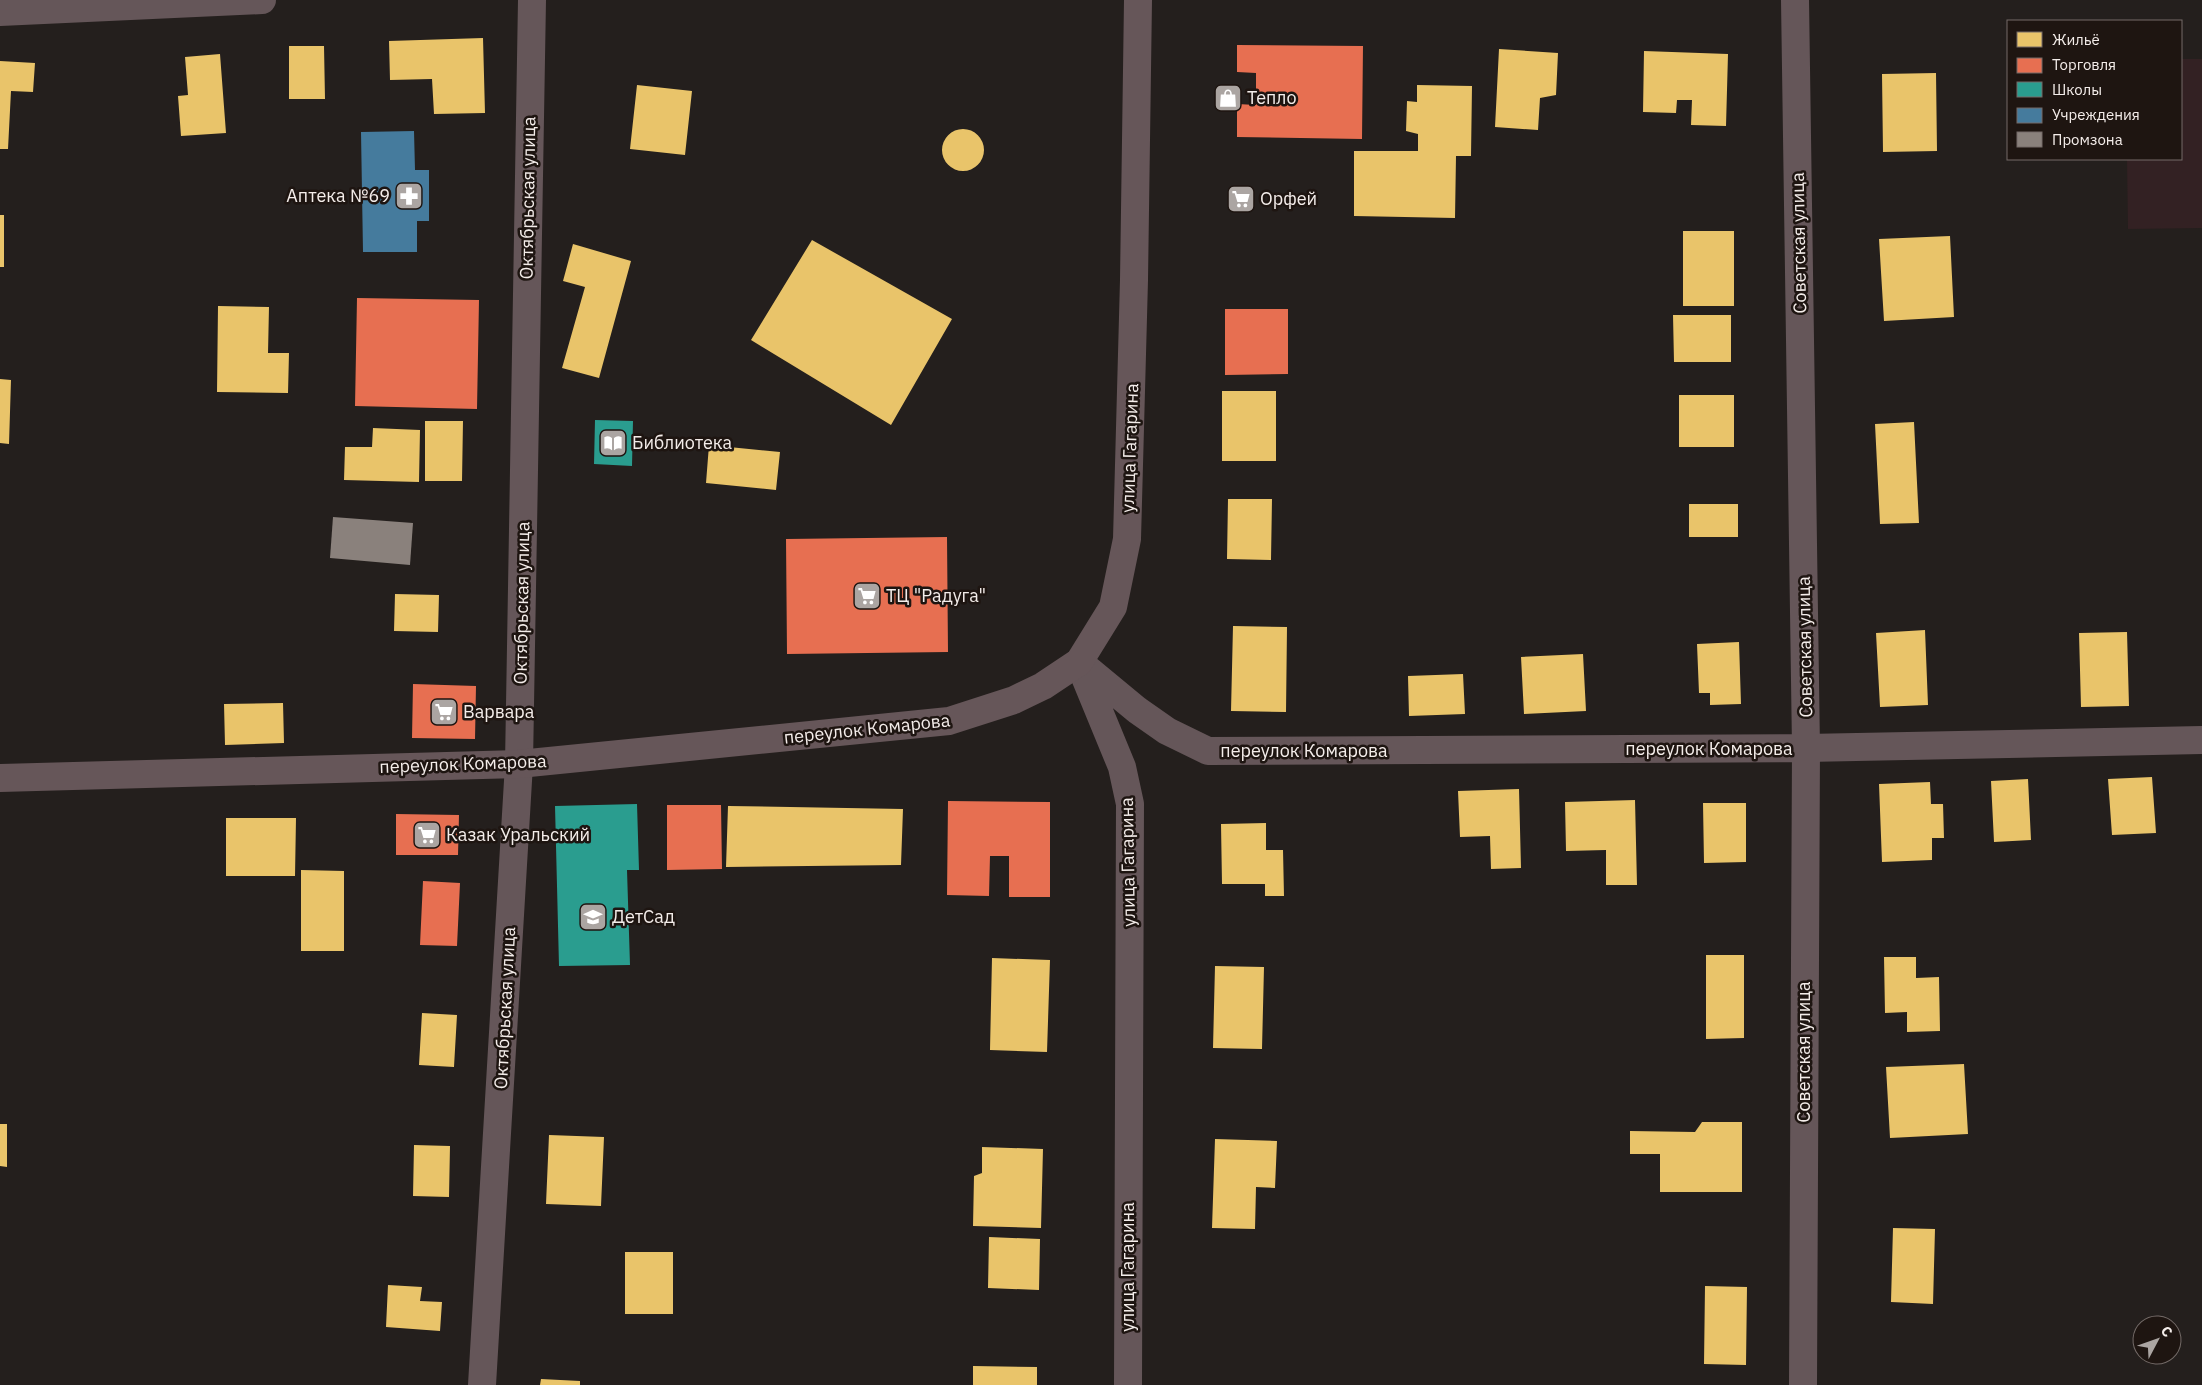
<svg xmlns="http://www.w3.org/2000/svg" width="2202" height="1385" viewBox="0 0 2202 1385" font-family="'IBM Plex Sans',sans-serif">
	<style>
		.commercial { fill: #332123 }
		.homes { fill: #e9c46a }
		.shops { fill: #e76f51 }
		.schools { fill: #2a9d8f }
		.public { fill: #457b9d }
		.industry { fill: #8a817c }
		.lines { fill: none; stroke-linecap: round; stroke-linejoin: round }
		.minor { stroke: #655659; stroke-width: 28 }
		.major { stroke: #665659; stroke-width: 28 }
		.labels { text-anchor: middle; stroke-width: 5; stroke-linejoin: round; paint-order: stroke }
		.poi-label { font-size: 18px; fill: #f4edea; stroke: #1e1511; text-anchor: start }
		.street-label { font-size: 18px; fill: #f4edea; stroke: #1e1511 }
	</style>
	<rect width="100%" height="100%" fill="#241f1d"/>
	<path class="commercial" d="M 2181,59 L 2202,59 L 2202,228 L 2128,229 L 2127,159 L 2181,159 Z"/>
	<path class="homes" d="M 483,38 L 485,113 L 434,114 L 432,79 L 390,80 L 389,41 Z
		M 289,46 L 324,46 L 325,99 L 289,99 Z
		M 1499,49 L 1558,53 L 1556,95 L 1540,98 L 1538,130 L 1495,127 Z
		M 1644,51 L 1728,54 L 1726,126 L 1691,125 L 1692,100 L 1677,100 L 1676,113 L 1643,112 Z
		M 220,54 L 226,133 L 181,136 L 178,96 L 188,95 L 185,57 Z
		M 0,61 L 35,63 L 33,92 L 11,91 L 8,149 L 0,149 Z
		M 1936,73 L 1937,151 L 1883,152 L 1882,74 Z
		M 637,85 L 692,91 L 685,155 L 630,149 Z
		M 1417,85 L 1472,86 L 1471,156 L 1456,156 L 1455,218 L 1354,216 L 1354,151 L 1418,151 L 1418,134 L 1406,131 L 1407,101 L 1417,102 Z
		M942 150a21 21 0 1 1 42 0a21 21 0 1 1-42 0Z
		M 0,215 L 4,215 L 4,267 L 0,267 Z
		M 1683,231 L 1734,231 L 1734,306 L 1683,306 Z
		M 1950,236 L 1954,317 L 1884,321 L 1879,239 Z
		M 812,240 L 952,319 L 891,425 L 751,340 Z
		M 573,244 L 631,261 L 599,378 L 562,368 L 585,287 L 563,281 Z
		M 218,306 L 269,307 L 268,353 L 289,353 L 288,393 L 217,392 Z
		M 1673,315 L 1731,315 L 1731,362 L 1674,362 Z
		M 0,379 L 11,380 L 9,444 L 0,443 Z
		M 1222,391 L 1276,391 L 1276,461 L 1222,461 Z
		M 1679,395 L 1734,395 L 1734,447 L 1679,447 Z
		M 425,421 L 463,421 L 462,481 L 425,481 Z
		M 1914,422 L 1919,523 L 1880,524 L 1875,424 Z
		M 373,428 L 420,430 L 419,482 L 344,480 L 345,447 L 372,447 Z
		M 709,445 L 780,452 L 776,490 L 706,483 Z
		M 1228,499 L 1272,499 L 1271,560 L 1227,559 Z
		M 1689,504 L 1738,504 L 1738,537 L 1689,537 Z
		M 395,594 L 439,595 L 438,632 L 394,631 Z
		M 1233,626 L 1287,627 L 1286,712 L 1231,711 Z
		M 1925,630 L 1928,705 L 1880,707 L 1876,633 Z
		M 2127,632 L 2129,706 L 2081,707 L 2079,633 Z
		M 1739,642 L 1741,704 L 1710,705 L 1710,693 L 1699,693 L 1697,644 Z
		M 1583,654 L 1586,711 L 1524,714 L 1521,657 Z
		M 1463,674 L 1465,714 L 1409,716 L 1408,676 Z
		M 283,703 L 284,743 L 225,745 L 224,704 Z
		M 2152,777 L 2156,833 L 2112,835 L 2108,779 Z
		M 2028,779 L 2031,840 L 1994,842 L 1991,781 Z
		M 1930,782 L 1931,804 L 1943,804 L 1944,838 L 1932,838 L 1932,860 L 1882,862 L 1879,784 Z
		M 1519,789 L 1521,868 L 1491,869 L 1490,836 L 1460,837 L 1458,791 Z
		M 1635,800 L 1637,885 L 1606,885 L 1606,850 L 1566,851 L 1565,802 Z
		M 1703,803 L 1746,803 L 1746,862 L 1704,863 Z
		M 728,806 L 903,809 L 901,865 L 726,867 Z
		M 226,818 L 296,818 L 295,876 L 226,876 Z
		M 1266,823 L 1266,850 L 1283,850 L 1284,896 L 1265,896 L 1265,884 L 1222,884 L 1221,824 Z
		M 301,870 L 344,871 L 344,951 L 301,951 Z
		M 1706,955 L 1744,955 L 1744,1038 L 1706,1039 Z
		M 1884,957 L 1916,957 L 1916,978 L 1939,977 L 1940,1031 L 1907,1032 L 1907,1012 L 1885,1013 Z
		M 992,958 L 1050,960 L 1047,1052 L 990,1050 Z
		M 1215,966 L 1264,967 L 1262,1049 L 1213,1048 Z
		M 422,1013 L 457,1015 L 454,1067 L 419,1065 Z
		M 1964,1064 L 1968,1134 L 1890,1138 L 1886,1067 Z
		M 1702,1122 L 1742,1122 L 1742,1192 L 1660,1192 L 1660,1154 L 1630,1154 L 1630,1131 L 1695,1132 Z
		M 0,1124 L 7,1124 L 7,1167 L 0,1166 Z
		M 549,1135 L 604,1137 L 601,1206 L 546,1204 Z
		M 1215,1139 L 1277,1141 L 1275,1188 L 1256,1187 L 1255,1229 L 1212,1228 Z
		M 414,1145 L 450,1146 L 449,1197 L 413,1196 Z
		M 982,1147 L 1043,1149 L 1041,1228 L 973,1226 L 974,1176 L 982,1173 Z
		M 1893,1228 L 1935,1229 L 1933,1304 L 1891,1302 Z
		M 989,1237 L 1040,1239 L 1039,1290 L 988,1288 Z
		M 625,1252 L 673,1252 L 673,1314 L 625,1314 Z
		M 388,1285 L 422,1287 L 420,1301 L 442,1302 L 440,1331 L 386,1327 Z
		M 1705,1286 L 1747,1287 L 1746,1365 L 1704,1364 Z
		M 973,1366 L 1037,1367 L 1037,1385 L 973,1385 Z
		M 541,1379 L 580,1381 L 580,1385 L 540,1385 Z"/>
	<path class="shops" d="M 1237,45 L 1363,46 L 1362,139 L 1237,137 L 1237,104 L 1256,105 L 1256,73 L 1237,72 Z
		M 357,298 L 479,300 L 477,409 L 355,406 Z
		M 1225,309 L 1288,309 L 1288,374 L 1225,375 Z
		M 947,537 L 948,652 L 787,654 L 786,539 Z
		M 413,684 L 476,686 L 475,739 L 412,738 Z
		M 948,801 L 1050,802 L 1050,897 L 1009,897 L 1009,856 L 990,856 L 989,896 L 947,895 Z
		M 667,805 L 721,805 L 722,869 L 667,870 Z
		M 396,814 L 459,815 L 458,855 L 396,855 Z
		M 423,881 L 460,883 L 457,946 L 420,945 Z"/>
	<path class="schools" d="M 595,420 L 633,421 L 632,466 L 594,464 Z
		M 637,804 L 639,870 L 627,870 L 630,965 L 559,966 L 555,806 Z"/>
	<path class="public" d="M 414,131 L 415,170 L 429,170 L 429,221 L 417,221 L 417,252 L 363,252 L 361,132 Z"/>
	<path class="industry" d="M 333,517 L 413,523 L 410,565 L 330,558 Z"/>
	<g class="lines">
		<path class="minor" d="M 1795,0 L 1806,748 L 1803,1385
			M 0,12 L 262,0
			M 1079,662 L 1137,710 L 1167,731 L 1208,751 L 1806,748 L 2202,740
			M 1080,665 L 1122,767 L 1130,804 L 1128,1385
			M 482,1385 L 519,764 L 532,0"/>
		<path class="major" d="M 0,778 L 519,764 L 949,721 L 1014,700 L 1043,686 L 1079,662 L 1113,607 L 1127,539 L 1134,280 L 1138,0"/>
	</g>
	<defs>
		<g id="shop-square" transform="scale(1.4375)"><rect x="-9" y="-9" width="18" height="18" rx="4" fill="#aba5a2" stroke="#1e1511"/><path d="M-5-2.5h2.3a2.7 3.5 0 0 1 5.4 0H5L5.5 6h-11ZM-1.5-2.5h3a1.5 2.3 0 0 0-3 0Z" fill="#fff"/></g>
		<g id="pharmacy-square" transform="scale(1.4375)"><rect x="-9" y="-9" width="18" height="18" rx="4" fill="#aba5a2" stroke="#1e1511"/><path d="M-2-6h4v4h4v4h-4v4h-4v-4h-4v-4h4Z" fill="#fff"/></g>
		<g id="supermarket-square" transform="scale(1.4375)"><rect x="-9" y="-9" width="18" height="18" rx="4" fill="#aba5a2" stroke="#1e1511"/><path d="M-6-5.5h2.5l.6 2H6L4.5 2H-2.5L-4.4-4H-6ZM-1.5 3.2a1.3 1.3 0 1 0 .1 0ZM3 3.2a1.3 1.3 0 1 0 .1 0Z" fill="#fff"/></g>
		<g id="library-square" transform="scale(1.4375)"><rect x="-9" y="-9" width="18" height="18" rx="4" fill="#aba5a2" stroke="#1e1511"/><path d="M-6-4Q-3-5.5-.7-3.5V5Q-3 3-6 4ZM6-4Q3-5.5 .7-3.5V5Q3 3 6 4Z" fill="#fff"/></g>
		<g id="school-square" transform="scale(1.4375)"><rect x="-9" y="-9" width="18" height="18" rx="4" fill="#aba5a2" stroke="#1e1511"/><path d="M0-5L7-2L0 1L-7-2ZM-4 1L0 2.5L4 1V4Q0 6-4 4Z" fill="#fff"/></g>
	</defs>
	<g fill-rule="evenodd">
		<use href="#shop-square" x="1228" y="98"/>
		<use href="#pharmacy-square" x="409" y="196"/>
		<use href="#supermarket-square" x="1241" y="199"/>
		<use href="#library-square" x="613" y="443"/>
		<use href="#supermarket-square" x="867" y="596"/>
		<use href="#supermarket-square" x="444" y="712"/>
		<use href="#supermarket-square" x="427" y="835"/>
		<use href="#school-square" x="593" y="917"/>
	</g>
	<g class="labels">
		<g class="poi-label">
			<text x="1247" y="104">Тепло</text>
			<text x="390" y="202" text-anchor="end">Аптека №69</text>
			<text x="1260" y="205">Орфей</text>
			<text x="632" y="449">Библиотека</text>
			<text x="886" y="602">ТЦ "Радуга"</text>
			<text x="463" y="718">Варвара</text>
			<text x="446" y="841">Казак Уральский</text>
			<text x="612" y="923">ДетСад</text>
		</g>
		<g class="street-label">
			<text transform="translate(528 198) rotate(-89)" y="6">Октябрьская улица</text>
			<text transform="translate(1799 243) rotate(-91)" y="6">Советская улица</text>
			<text transform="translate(1130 448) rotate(-88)" y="6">улица Гагарина</text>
			<text transform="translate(522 603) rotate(-89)" y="6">Октябрьская улица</text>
			<text transform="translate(1805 647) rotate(-91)" y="6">Советская улица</text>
			<text transform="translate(867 729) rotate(-6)" y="6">переулок Комарова</text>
			<text x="1709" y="755">переулок Комарова</text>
			<text x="1304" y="757">переулок Комарова</text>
			<text transform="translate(463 764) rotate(-2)" y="6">переулок Комарова</text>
			<text transform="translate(1128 862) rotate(-91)" y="6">улица Гагарина</text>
			<text transform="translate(505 1008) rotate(-87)" y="6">Октябрьская улица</text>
			<text transform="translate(1804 1052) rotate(-90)" y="6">Советская улица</text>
			<text transform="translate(1128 1267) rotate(-90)" y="6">улица Гагарина</text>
		</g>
	</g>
	<rect x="2007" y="20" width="175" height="140" fill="#1e1511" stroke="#746b68"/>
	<rect x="2017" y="32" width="25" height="15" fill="#e9c46a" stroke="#746b68"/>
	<text x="2052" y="45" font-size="15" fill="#f4edea">Жильё</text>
	<rect x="2017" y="58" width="25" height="15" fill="#e76f51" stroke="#746b68"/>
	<text x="2052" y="70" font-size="15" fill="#f4edea">Торговля</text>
	<rect x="2017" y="82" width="25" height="15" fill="#2a9d8f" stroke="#746b68"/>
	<text x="2052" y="95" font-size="15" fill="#f4edea">Школы</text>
	<rect x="2017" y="108" width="25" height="15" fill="#457b9d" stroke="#746b68"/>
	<text x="2052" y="120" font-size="15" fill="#f4edea">Учреждения</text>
	<rect x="2017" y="132" width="25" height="15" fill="#8a817c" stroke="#746b68"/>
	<text x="2052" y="145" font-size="15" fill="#f4edea">Промзона</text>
	<g transform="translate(2157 1340) rotate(49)"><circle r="24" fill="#1e1511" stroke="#746b68"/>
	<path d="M0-4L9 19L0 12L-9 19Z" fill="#aba5a2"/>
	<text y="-8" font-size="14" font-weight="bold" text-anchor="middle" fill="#f4edea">С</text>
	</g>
</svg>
